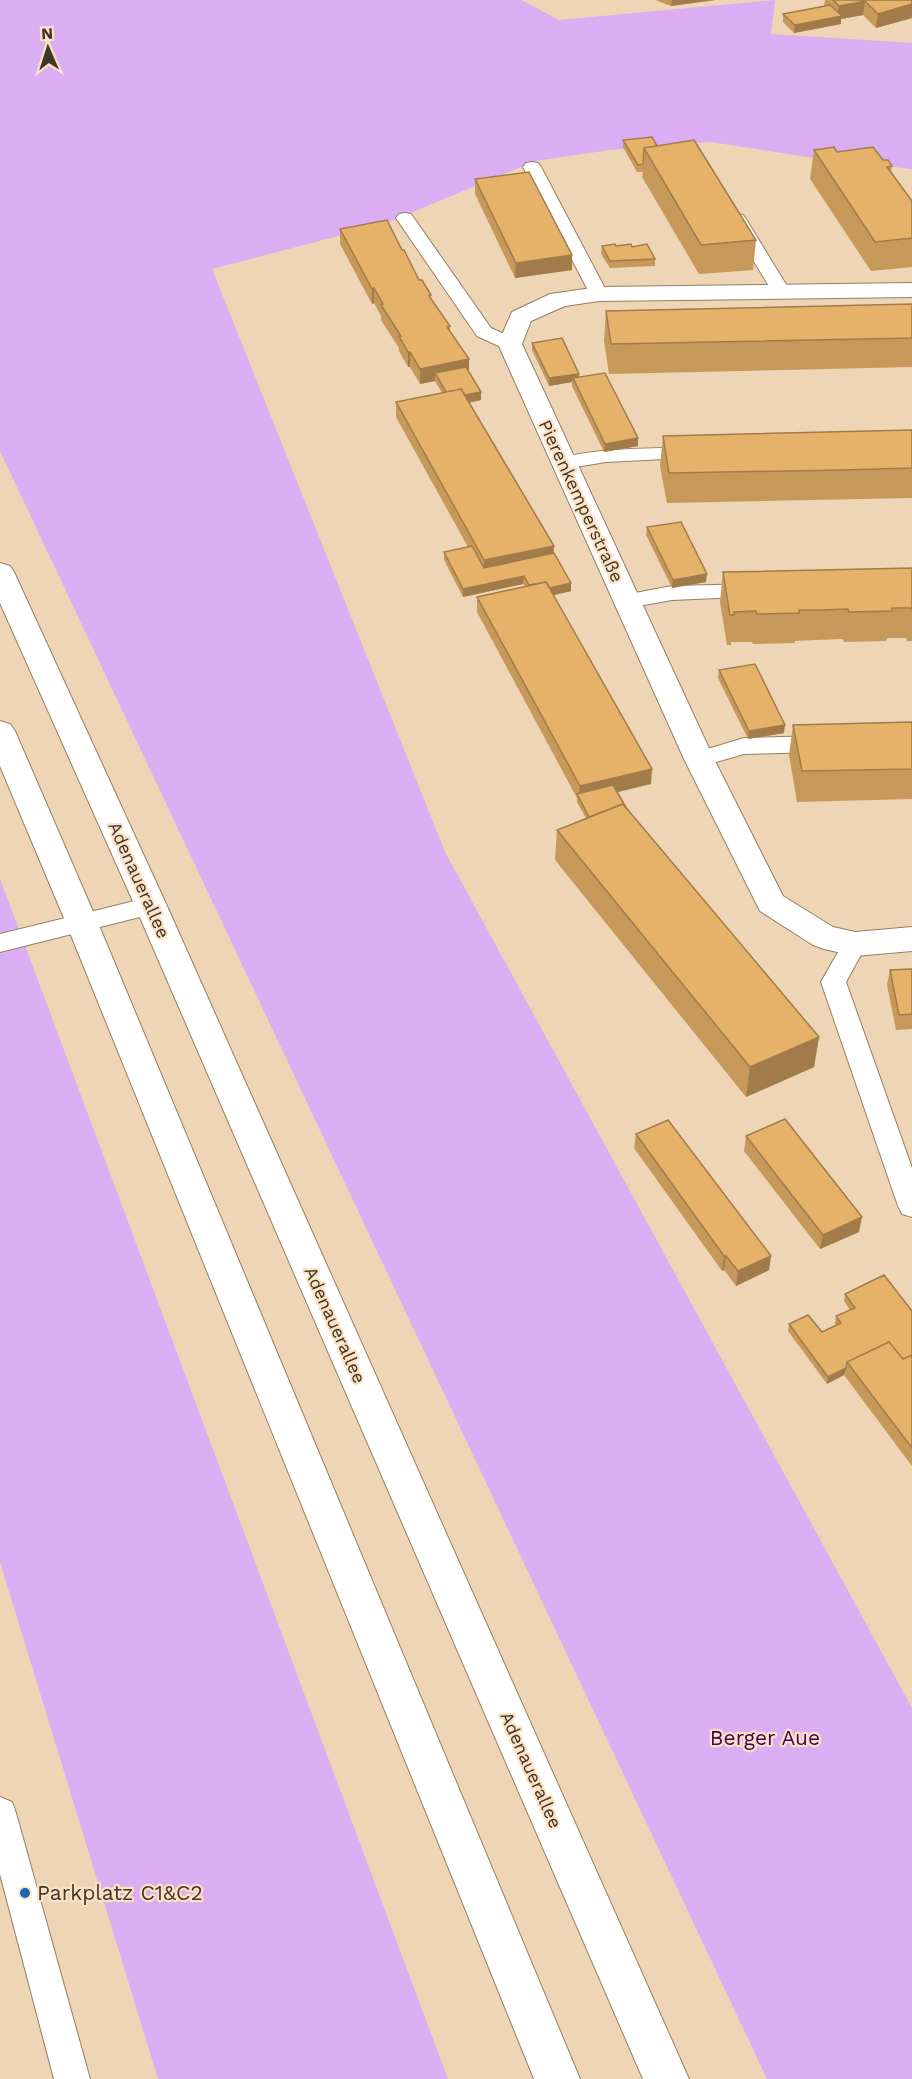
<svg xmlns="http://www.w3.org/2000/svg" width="912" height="2079" viewBox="0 0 912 2079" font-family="'Work Sans',sans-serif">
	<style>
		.green { fill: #dbadf3 }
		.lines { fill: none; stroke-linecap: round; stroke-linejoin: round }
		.service-casing { stroke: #957e61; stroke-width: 2 }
		.minor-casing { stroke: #957e61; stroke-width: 2 }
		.secondary-casing { stroke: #957e61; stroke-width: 2 }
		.service { fill: #fff; fill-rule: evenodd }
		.minor { fill: #fff; fill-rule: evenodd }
		.secondary { fill: #fff; fill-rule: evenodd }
		.wall { fill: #c6985a }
		.shaded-wall { fill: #a17c4a }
		.building { fill: #e6b169; stroke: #a17c4a; stroke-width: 1.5 }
		.poi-dot { fill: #1b67b7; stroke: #fce2c3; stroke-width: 2 }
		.labels { text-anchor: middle; stroke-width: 4.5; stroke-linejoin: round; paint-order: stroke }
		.street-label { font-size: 18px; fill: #3f3529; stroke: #fce2c3 }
		.near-park-label { font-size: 21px; fill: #400057; stroke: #fce2c3 }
		.near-poi-label { font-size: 21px; fill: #3f3529; stroke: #fce2c3; text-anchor: start }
	</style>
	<rect width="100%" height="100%" fill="#eed5b6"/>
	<path class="green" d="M 0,0 L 521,0 L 559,20 L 775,0 L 771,34 L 912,43 L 912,169 L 834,161 L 711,142 L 610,150 L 535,161 L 384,224 L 212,269 L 445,852 L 912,1708 L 912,2079 L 767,2079 L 0,451 Z
		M 0,879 L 30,959 L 448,2079 L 158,2079 L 0,1562 Z"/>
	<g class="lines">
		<g class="service-casing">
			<path id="service" d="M 532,162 L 538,163 L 541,167 L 608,294 L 606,298 L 592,298 L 590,294 L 523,167 L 526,163 Z
				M 405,213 L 411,214 L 491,328 L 517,340 L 520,344 L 517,348 L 503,348 L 477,336 L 396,218 L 399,214 Z
				M 737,214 L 743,215 L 746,219 L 790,291 L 788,295 L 774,295 L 772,291 L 728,219 L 731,215 Z
				M 697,447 L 704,449 L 707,453 L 704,457 L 606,462 L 563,469 L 556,467 L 553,463 L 556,459 C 602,447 650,449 697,447 Z
				M 755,584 L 763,586 L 766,591 L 763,596 L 672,600 L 627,608 L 619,606 L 616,601 L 619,596 L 672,586 Z
				M 825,736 L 833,739 L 836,744 L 833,749 L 825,752 L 744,754 L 699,767 L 691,764 L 688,759 L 691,754 L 744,738 Z
				M 151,897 L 160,900 L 163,906 L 160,912 L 0,952 L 0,934 Z
				M 855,935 L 864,938 L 867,944 L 846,982 L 912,1168 L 912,1217 L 902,1214 L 898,1206 L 821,982 L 846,938 Z
				M 0,1797 L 12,1802 L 16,1813 L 90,2079 L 54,2079 L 0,1874 Z"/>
		</g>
		<g class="minor-casing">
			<path id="minor" d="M 912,283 L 912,297 L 599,301 L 565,306 L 531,321 L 522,344 L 714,759 L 783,896 L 833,927 L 855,932 L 912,927 L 912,951 L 855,956 L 824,949 L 813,945 L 760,911 L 684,759 L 498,344 L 512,312 L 550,294 L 599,287 Z"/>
		</g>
		<g class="secondary-casing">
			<path id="secondary" d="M 0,563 L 10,566 L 14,572 L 167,906 L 689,2079 L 643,2079 L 135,906 L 0,603 Z
				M 0,721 L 10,724 L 15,731 L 98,923 L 580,2079 L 534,2079 L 66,923 L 0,766 Z"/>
		</g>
		<use href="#service" class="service"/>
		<use href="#minor" class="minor"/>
		<use href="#secondary" class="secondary"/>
	</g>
	<path class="wall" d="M 655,0 L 715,0 L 671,6 Z
		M 825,0 L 912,0 L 912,18 L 876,28 L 863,15 L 841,19 L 841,24 L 794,33 L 783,22 L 783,14 L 824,6 Z
		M 623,140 L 657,146 L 756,240 L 753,270 L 699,274 L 642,177 L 643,172 L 637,172 L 623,147 Z
		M 814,150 L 883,160 L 892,166 L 891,172 L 912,201 L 912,267 L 871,271 L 810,179 Z
		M 475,179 L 572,270 L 515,278 L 475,194 Z
		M 340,229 L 402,250 L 419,280 L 431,295 L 431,300 L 450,326 L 450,331 L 469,359 L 469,372 L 481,400 L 469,403 L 554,546 L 553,553 L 571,583 L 571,591 L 554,595 L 651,784 L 617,792 L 627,809 L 819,1037 L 814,1067 L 746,1097 L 555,860 L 557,830 L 586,818 L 577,802 L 577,798 L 477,612 L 477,597 L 525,586 L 523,584 L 463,597 L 444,560 L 444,552 L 468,547 L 396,417 L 396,402 L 442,393 L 435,381 L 420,384 L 410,367 L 408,367 L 399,351 L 399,348 L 381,320 L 381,316 L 374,303 L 372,304 L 340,244 Z
		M 602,246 L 632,247 L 655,259 L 655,266 L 610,268 L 601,254 Z
		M 912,304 L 912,367 L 609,374 L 604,341 L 606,311 Z
		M 532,343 L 579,374 L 579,377 L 638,446 L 604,452 L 572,386 L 572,382 L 549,386 L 532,350 Z
		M 912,430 L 912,498 L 667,503 L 660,466 L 663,436 Z
		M 647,527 L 706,582 L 672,588 L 646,535 Z
		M 912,568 L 912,641 L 907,641 L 906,638 L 887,638 L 886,641 L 844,642 L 843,639 L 816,640 L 795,641 L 795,643 L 753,644 L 752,642 L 731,642 L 731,645 L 727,645 L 720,602 L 723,572 Z
		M 719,670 L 784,733 L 748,739 L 718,678 Z
		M 912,722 L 912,799 L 797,802 L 789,755 L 793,725 Z
		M 912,969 L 912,1029 L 896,1030 L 887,985 L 890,970 Z
		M 636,1134 L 771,1256 L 769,1270 L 736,1286 L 724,1270 L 722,1271 L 634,1148 Z
		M 746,1136 L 859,1232 L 820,1249 L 744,1151 Z
		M 845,1294 L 912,1311 L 912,1466 L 844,1375 L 827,1384 L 788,1331 L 789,1324 L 822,1332 L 836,1325 L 835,1324 L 836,1316 L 850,1310 L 844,1301 Z"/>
	<path class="shaded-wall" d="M 672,0 L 715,0 L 671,6 Z
		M 865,1 L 863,15 L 841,19 L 841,24 L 794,33 L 795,25 L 837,17 L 839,6 Z
		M 912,4 L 912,18 L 876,28 L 878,14 Z
		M 572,255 L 572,270 L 515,278 L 516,263 Z
		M 374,288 L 374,303 L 372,304 L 372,289 Z
		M 408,352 L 410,352 L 410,367 L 408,367 Z
		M 469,359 L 469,374 L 435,373 L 435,381 L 420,384 L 420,369 Z
		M 579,374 L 579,382 L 573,378 L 572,382 L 549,386 L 549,378 Z
		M 481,392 L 481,400 L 449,406 L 449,398 Z
		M 638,438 L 638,446 L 604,452 L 605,444 Z
		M 554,546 L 553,561 L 484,575 L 484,560 Z
		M 707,574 L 706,582 L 672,588 L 673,580 Z
		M 524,576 L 523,584 L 463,597 L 463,589 Z
		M 571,583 L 571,591 L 532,600 L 532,592 Z
		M 785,725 L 784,733 L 748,739 L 749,731 Z
		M 652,769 L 651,784 L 581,801 L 579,798 L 580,786 Z
		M 819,1037 L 814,1067 L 746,1097 L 750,1067 Z
		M 862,1217 L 859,1232 L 820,1249 L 823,1235 Z
		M 724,1256 L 726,1256 L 724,1270 L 722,1271 Z
		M 771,1256 L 769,1270 L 736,1286 L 738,1271 Z
		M 846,1368 L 844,1375 L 827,1384 L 828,1377 Z"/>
	<path class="building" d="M 833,0 L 912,0 L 912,4 L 878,14 L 865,1 L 839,6 Z
		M 830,5 L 842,16 L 795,25 L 783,14 Z
		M 652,137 L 657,146 L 644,148 L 643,164 L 638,165 L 623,140 Z
		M 694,140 L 756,240 L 701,245 L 644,148 Z
		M 834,147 L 837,152 L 873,147 L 883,160 L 888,160 L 892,166 L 887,167 L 912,201 L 912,238 L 875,242 L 814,150 Z
		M 529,172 L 572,255 L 516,263 L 475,179 Z
		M 387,220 L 402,250 L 404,250 L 419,280 L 422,280 L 431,295 L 429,296 L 450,326 L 447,327 L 469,359 L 420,369 L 410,352 L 408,352 L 399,336 L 401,336 L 381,305 L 383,304 L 374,288 L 372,289 L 340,229 Z
		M 615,244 L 616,246 L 631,244 L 632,247 L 647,244 L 655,259 L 610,261 L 602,246 Z
		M 912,304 L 912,338 L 611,344 L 606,311 Z
		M 562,338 L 579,374 L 549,378 L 532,343 Z
		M 466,367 L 481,392 L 465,395 L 461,389 L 446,392 L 435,373 Z
		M 605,373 L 638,438 L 605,444 L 573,378 Z
		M 461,389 L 554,546 L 484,560 L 396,402 Z
		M 912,430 L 912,468 L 842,470 L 669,473 L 663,436 Z
		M 681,522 L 707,574 L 673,580 L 647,527 Z
		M 472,546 L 484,568 L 554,553 L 571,583 L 550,588 L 546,582 L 529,585 L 524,576 L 463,589 L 444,552 Z
		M 912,568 L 912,610 L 911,608 L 892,608 L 892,611 L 849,612 L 848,609 L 821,610 L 799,610 L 799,613 L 757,614 L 756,611 L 734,612 L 734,615 L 730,615 L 723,572 Z
		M 546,582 L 652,769 L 580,786 L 477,597 Z
		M 755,664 L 785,725 L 749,731 L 719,670 Z
		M 912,722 L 912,769 L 802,771 L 793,725 Z
		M 613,785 L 627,809 L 623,804 L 589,817 L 577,794 Z
		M 623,804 L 819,1037 L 750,1067 L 557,830 Z
		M 912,969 L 912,1014 L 899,1015 L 890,970 Z
		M 785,1119 L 862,1217 L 823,1235 L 746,1136 Z
		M 668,1120 L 771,1256 L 738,1271 L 726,1256 L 724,1256 L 636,1134 Z
		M 884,1275 L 912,1311 L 912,1355 L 903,1359 L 889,1342 L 847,1362 L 846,1368 L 828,1377 L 789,1324 L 808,1315 L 822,1332 L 841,1323 L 836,1316 L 855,1308 L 845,1294 Z
		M 889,1342 L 903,1359 L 912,1355 L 912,1448 L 847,1362 Z"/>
	<circle class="poi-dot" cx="25" cy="1893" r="6"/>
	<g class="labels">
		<g class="street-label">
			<text transform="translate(581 501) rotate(65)" y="6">Pierenkemperstraße</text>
			<text transform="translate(139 880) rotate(66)" y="6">Adenauerallee</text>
			<text transform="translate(335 1325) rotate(66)" y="6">Adenauerallee</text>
			<text transform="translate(531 1770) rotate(66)" y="6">Adenauerallee</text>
		</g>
		<g class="near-park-label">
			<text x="765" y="1745">Berger Aue</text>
		</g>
		<g class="near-poi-label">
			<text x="37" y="1900">Parkplatz C1&amp;C2</text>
		</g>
	</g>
	<g transform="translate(48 48) rotate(357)" stroke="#fce2c3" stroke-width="4.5" paint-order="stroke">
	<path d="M0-4.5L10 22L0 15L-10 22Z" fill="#3f3529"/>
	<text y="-9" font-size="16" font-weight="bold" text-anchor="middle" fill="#3f3529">N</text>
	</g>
</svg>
